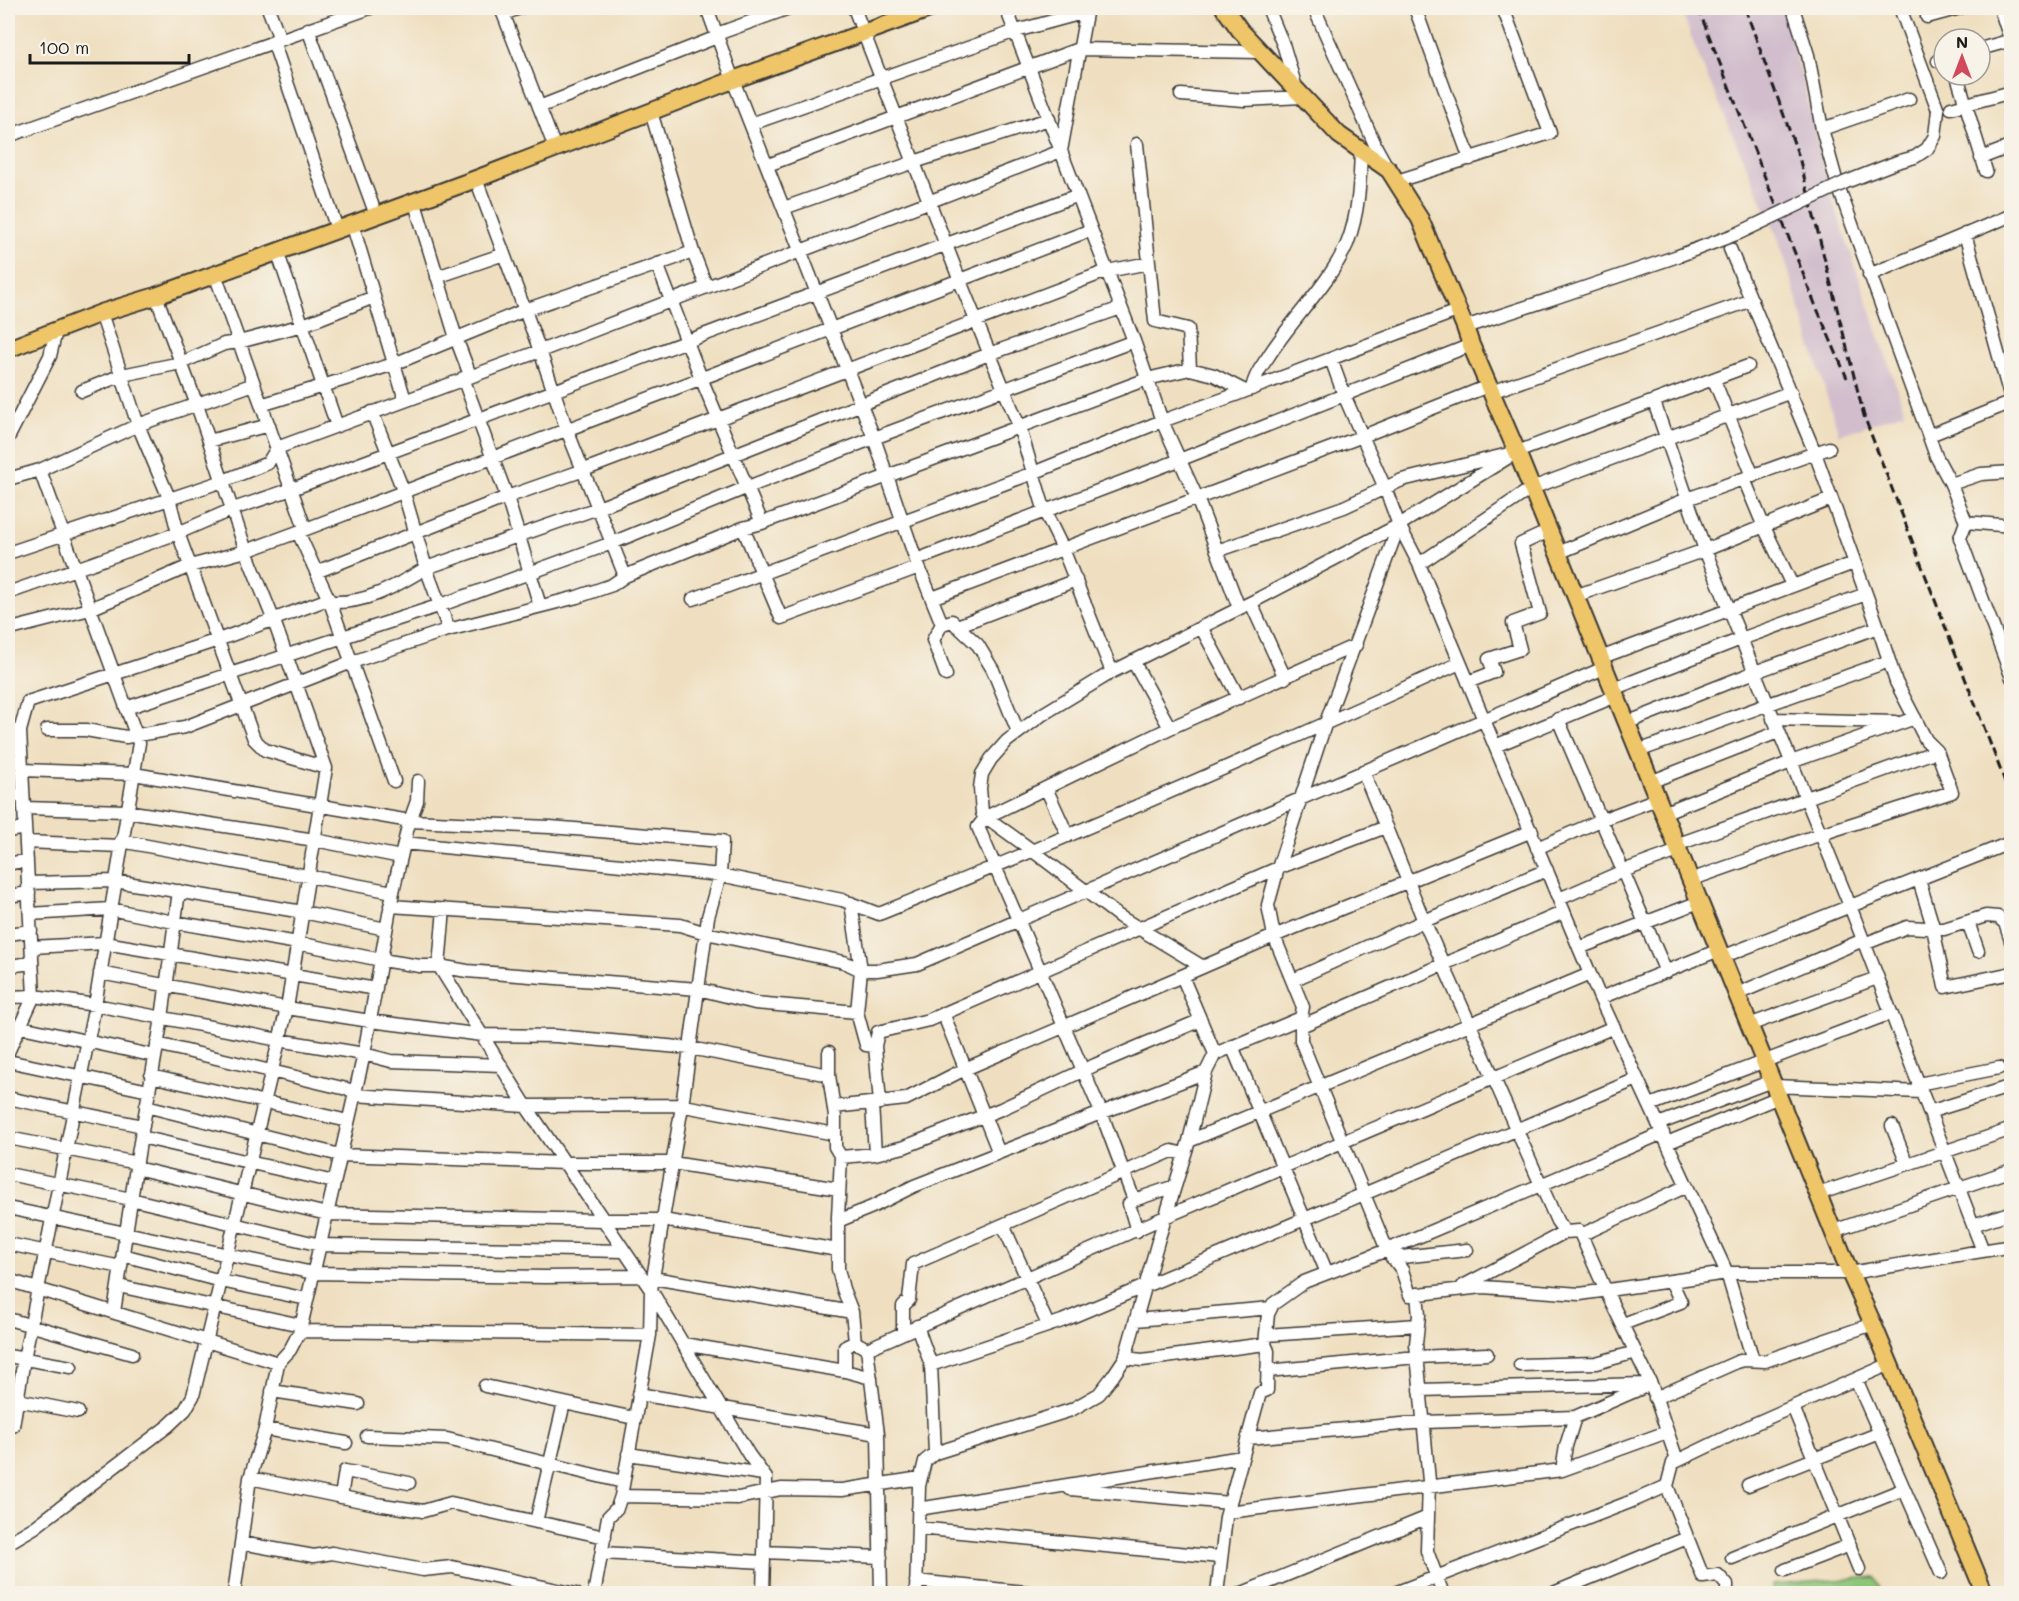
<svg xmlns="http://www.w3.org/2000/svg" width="2019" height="1601" viewBox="0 0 2019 1601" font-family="Mali,sans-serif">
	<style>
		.industrial { fill: #d1bdcc }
		.green { fill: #8ec679; stroke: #55714a; stroke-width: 1.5 }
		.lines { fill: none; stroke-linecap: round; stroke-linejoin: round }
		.minor-casing { stroke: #3c3935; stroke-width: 15 }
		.major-casing { stroke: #3c3935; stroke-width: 20 }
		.minor { stroke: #fff; stroke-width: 12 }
		.major { stroke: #eec569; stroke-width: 16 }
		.rail { stroke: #1c1c1c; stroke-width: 3; stroke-dasharray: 9 4.5; stroke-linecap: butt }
		.minor-bridge-casing { stroke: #3c3935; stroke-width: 15; stroke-linecap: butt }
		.minor-bridge { stroke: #fff; stroke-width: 12 }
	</style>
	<rect width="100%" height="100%" fill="#f7f3e8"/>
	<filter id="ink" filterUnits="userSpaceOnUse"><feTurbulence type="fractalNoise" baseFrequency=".0167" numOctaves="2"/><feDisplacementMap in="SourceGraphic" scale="12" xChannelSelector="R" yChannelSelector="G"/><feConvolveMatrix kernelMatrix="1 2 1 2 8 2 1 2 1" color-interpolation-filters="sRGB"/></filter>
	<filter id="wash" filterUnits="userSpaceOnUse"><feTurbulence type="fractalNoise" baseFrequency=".008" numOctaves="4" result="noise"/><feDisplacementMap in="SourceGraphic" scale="24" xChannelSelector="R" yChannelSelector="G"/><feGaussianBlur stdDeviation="1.35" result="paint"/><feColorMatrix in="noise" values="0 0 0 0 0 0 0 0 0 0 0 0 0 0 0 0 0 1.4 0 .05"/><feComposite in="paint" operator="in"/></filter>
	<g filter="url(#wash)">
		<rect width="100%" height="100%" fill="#efdfc0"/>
		<path class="industrial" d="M 1680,8 L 1784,8 L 1833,201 L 1905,412 L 1839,435 L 1778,238 L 1700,60 Z"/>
		<path class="green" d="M 1875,1577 L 1882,1593 L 1772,1593 L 1772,1585 Z"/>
	</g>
	<g filter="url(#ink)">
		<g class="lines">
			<g class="minor-casing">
				<path id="minor" d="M 268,8 L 280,39
					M 501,8 L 555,148
					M 707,8 L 733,80 L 874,438 L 916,560 L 942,624 L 952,621 L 978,645 L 993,670 L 1018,732
					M 854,8 L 960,281 L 1019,426 L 1045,512 L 1063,549 L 1112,672
					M 1006,8 L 1134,341 L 1162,421 L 1197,498 L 1239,608
					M 1268,8 L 1284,47 L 1296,88
					M 1314,8 L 1377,149 L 1387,167
					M 1415,8 L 1470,159
					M 1793,8 L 1808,55 L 1822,129 L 1837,183 L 1936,456 L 1951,484 L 1966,522 L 1960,538 L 2012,678
					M 1900,8 L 1938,110
					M 2000,8 L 2012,45
					M 503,14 L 520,8
					M 1927,17 L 1960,8
					M 308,29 L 376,215
					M 717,34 L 789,8
					M 273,41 L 337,229
					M 1980,49 L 2012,40
					M 1938,61 L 1944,59
					M 1958,79 L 1986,171
					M 1181,95 L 1244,100 L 1302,97
					M 539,107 L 717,37
					M 1951,108 L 2012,92
					M 651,112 L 693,252 L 706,286
					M 751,124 L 1016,31 L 1086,12
					M 1822,129 L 1909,99
					M 8,136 L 370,8
					M 1137,144 L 1155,321 L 1188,329 L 1190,369
					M 1981,158 L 2012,146
					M 768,165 L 1078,49 L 1260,52
					M 476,179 L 540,351 L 567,430 L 625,576 L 743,528 L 762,523 L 1147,379 L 1190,369 L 1214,375 L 1245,391
					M 1397,181 L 1550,133 L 1503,8
					M 414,200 L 456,338 L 470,375
					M 784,208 L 914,162 L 1049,119
					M 352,223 L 405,400
					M 1965,234 L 2012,403
					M 277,251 L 337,426
					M 657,264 L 701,378 L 762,523
					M 215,274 L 305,528
					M 1869,275 L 2012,215
					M 437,277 L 504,254
					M 101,313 L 138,425 L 169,498 L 178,533 L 254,739 L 265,750 L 326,768
					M 1465,327 L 1548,300
					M 1331,359 L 1344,395 L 1385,488 L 1399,525 L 1419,564 L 1600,998 L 1727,1273 L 1753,1360
					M 463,378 L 507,497 L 540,606
					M 1714,380 L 1753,476
					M 1252,389 C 1254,377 1261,367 1268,357 C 1291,320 1330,283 1347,244 C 1359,214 1360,181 1361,149
					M 82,391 L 122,375 L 181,363 L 224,344 L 239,342 L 303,325 L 374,297
					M 1491,392 L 1752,300
					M 1654,402 L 1705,550 L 1850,906 L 1983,1251
					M 261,405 L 394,364 L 525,310 L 693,252
					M 372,412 L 403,490 L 426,568 L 598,508 L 989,354 L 1121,308
					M 1930,435 L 2012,402
					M 8,438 L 50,356 L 56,331
					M 209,441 L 269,425
					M 40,470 L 138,425 L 254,384
					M 8,479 L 40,470 L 139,743 L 95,1005 L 24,1359 L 13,1426
					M 1744,479 L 1764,527 L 1792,585
					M 1951,484 L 1981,474 L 2012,472
					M 1966,522 L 2012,526
					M 1399,525 L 1325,725 L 1278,868 L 1268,905 L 1274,936 L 1532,831
					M 743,528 L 781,618 L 919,567
					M 298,532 L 330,602 L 394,781
					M 1217,551 L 1344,507 L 1402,480 L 1517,452 L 1748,366
					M 8,553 L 223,481 L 268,463 L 277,448 L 540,351 L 1061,151 L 1087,8
					M 1558,553 L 1687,499 L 1829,448
					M 916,560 L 1174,462 L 1471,345
					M 1419,564 L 1532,488 L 1791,392
					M 316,572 L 507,497 L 584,470 L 1107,271 L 1149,263
					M 8,593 L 178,533 L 233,509 L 292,489 L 1078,195
					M 1575,596 L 1705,550 L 1831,499
					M 932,598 L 1363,436 L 1488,386
					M 693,599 L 1033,473 L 1162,421 L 1235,395 L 1457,311
					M 1251,603 L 1285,678
					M 942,624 L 933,640 L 946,675
					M 957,626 L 1076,580
					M 1201,627 L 1239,698
					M 15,628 L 90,609 L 190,566 L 246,551 L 298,532 L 1091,230
					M 1600,658 L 1854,563
					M 1133,661 L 1170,728
					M 1468,682 L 1494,672 L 1489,659 L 1520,649 L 1513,623 L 1540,613 L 1521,544 L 1549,531
					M 1613,689 L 1741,639 L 1866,594
					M 126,708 L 441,605 L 612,543 L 748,487 L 874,438 L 1134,341
					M 1558,719 L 1666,972
					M 1773,719 L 1895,722
					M 1626,723 L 1755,672 L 1878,627
					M 47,730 L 86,730 L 126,737 L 185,727 L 352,662 L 444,631 L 577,597 L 612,585 L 625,576
					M 8,731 L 20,731
					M 1495,746 L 1616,696
					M 1638,751 L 1889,661
					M 8,763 L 21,761
					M 22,770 L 134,774 L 410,821 L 550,827 L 722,841 L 720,875 L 708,917 L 682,1106 L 651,1290 L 650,1335 L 621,1496 L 617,1508 L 608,1517 L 594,1594
					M 1363,771 L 1424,921 L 1557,1221 L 1565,1232 L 1579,1231 L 1581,1235 L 1605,1289 L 1651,1384 L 1677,1460
					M 1650,782 L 1778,732
					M 1046,788 L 1068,836
					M 8,797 L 23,794
					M 24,808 L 126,811 L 315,840 L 401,857
					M 1663,813 L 1791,762 L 1915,718
					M 8,831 L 25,828
					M 121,841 L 393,892
					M 26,842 L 120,846
					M 404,843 L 720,875 L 842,900 L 879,914 C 1075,835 1268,750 1460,663
					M 1676,845 L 1937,751
					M 1537,848 L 1601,820 L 1657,799
					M 8,864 L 27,860
					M 1690,880 L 1821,834 L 1952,792 L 1937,751 L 1926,740 L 1896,682 L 1878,627 L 1815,453 L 1730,249
					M 1919,880 L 1932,923 L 1945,987 L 2012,973
					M 28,883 L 115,881 L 303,912 L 386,929
					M 8,896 L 29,893
					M 1559,899 L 1623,871 L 1678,851
					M 851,903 L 861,970 L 857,1012 L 866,1045 L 875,1046 L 880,1103
					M 390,906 L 680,925 L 706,933 L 844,962 L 861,970 L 877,970 L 917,964 L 1604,668
					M 444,909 L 439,966 L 526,1106 L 651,1290 L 749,1455 L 766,1478 L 763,1594
					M 30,914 L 110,909 L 174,922 L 298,943 L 381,960 L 420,966 L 439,966 L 467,971 L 698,989 L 755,1003 L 857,1012
					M 1968,922 L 1978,951
					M 8,934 L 31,931
					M 1864,944 L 1907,927 L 1944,929 L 1986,916 L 1998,917 L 2005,923 L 2012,944
					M 32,947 L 105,943 L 376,989
					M 1579,948 L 1699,902
					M 1722,957 L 2012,842
					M 8,966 L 32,963
					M 1203,967 L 1120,917 L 1033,851 L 990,820 L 982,813 L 980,788 L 982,774 L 991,759 L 1007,741 L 1043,714 L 1112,672 L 1256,600 L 1399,525 L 1517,452
					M 100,973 L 287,1008 L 370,1021 L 483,1035 L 556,1036 L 690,1048 L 829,1075
					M 1293,980 L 1424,921 L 1547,870
					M 1737,994 L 1863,940
					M 8,997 L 34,996 L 95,1005 L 279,1040 L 364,1054 L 391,1061 L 501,1065
					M 1600,998 L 1719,950
					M 943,1013 L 999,1153
					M 1301,1018 L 1301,1041 L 1387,1250 L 1402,1270 L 1410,1295 L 1483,1287 L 1580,1294 L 1727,1273 L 1850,1273 L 2012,1246
					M 8,1024 L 155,1056
					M 1749,1025 L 1877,978
					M 1301,1026 L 1564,912
					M 157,1044 L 355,1091
					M 875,1046 L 878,1032 L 929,1020 L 1278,868 L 1386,827
					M 1232,1046 L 1327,1273
					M 8,1052 L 34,996 L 20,731 L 28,702 L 218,640 L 323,601 C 362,607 394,587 426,568 L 449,630
					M 829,1052 L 829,1075 L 835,1117 L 835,1147 L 841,1157 L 838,1217 L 838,1269 L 843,1289 L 852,1312 L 855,1342 L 845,1347 L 845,1371
					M 8,1061 L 149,1091
					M 151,1076 L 348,1121
					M 1918,1084 L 1999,1068
					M 1774,1086 L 1921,1092
					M 354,1095 L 526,1106 L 679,1105 L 835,1134
					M 8,1098 L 143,1126
					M 872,1104 L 875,1154
					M 1650,1105 L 1891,1013
					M 146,1106 L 340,1155 L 564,1163 L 672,1163 L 839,1189
					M 834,1107 L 906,1099 L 965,1069 L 1182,976
					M 1929,1112 L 2012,1086
					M 1658,1124 L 1772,1081
					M 1892,1126 L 1907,1164
					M 141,1137 L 334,1182
					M 8,1138 L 137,1163
					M 1189,1141 L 1590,974
					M 1667,1143 L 1779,1097
					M 841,1157 L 875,1154 L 904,1147 L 1001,1109 L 1095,1065 L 1201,1020
					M 136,1168 L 327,1214 L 603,1220 L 663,1220 L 838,1250
					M 8,1174 L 131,1199 L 320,1245 L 624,1251
					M 1818,1194 L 2012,1129
					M 1134,1200 L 1101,1112 L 978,827 L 986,817 L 1170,728 L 1356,645
					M 8,1208 L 313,1273 L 545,1277 L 641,1276
					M 838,1221 L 872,1207 L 914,1186 L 1206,1072
					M 1003,1225 L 1048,1325
					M 1973,1225 L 2012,1212
					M 1137,1231 L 1129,1204 L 1134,1200 L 1175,1186
					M 1833,1231 L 2012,1170
					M 1581,1235 L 1687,1186
					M 8,1244 L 121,1267
					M 123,1255 L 221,1281 L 307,1299
					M 1392,1258 L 1467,1250
					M 653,1278 L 852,1312
					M 8,1280 L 278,1363
					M 118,1286 L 301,1325
					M 1463,1286 L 1565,1232
					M 1417,1294 L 1419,1315 L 1416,1344 L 1429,1481 L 1427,1551 L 1443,1594
					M 114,1312 L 139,1148 L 162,1018 L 179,891
					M 8,1319 L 132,1354
					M 1136,1320 L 1271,1308
					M 1623,1324 L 1681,1302 L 1671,1281
					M 917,1326 L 931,1365 L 935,1453
					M 300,1331 L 650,1335
					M 903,1332 L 903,1306 L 909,1300 L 913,1264 L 1172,1151 L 1184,1154
					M 1266,1335 L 1418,1325
					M 855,1342 L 867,1349 L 1165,1217 L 1614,1027
					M 683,1344 L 845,1371 L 871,1378
					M 867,1349 L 878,1434 L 881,1594
					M 8,1356 L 71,1367
					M 1125,1358 L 1142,1360 L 1265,1344
					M 931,1365 L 1062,1321 L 1637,1079
					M 1520,1365 L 1596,1363 L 1636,1352
					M 1267,1371 L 1417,1357 L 1487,1354
					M 1856,1379 L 1941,1573
					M 485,1386 L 634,1418
					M 1420,1390 L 1644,1384
					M 272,1391 L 358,1404
					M 638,1394 L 878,1434
					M 8,1398 L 78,1412
					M 1655,1398 L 1737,1362 L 1744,1360 L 1765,1361 L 1873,1324
					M 1793,1407 L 1859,1569
					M 265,1429 L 346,1443
					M 367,1436 L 447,1439 L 623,1482
					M 1248,1438 L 1424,1422 L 1575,1417 L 1651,1384
					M 628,1454 L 763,1474
					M 1562,1470 L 1566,1446 L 1575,1417
					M 250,1478 L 376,1504 L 423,1511 L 451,1503 L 605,1537
					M 1748,1485 L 1880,1433
					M 1070,1489 L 1230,1503
					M 621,1496 L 738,1498 L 781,1489 L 842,1490 L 921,1478
					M 341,1497 L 345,1471 L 409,1483
					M 918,1509 L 1242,1457
					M 1228,1512 L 1562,1470 L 1667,1432
					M 536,1522 L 564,1403
					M 918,1528 L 1220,1557
					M 8,1543 L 35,1527 L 168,1426 L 185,1410 L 193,1396 L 287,1008 L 326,768 L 274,621 L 246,551 L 197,405 L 156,296
					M 241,1543 L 314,1556 L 332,1553 L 423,1570 L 452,1567 L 576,1594
					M 764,1552 L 881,1557
					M 602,1553 L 764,1562
					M 1732,1558 L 1904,1489
					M 1785,1570 L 1850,1545
					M 916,1581 L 1045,1594
					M 234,1594 L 250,1478 L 265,1429 L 278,1363 L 290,1350 L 300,1331 L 364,1054 L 393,892 L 408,826 L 417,801 L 418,781
					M 916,1594 L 919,1486 L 925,1461 L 935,1453 L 1071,1410 L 1099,1394 L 1113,1376 L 1125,1358 L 1158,1241 L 1189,1141 L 1206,1072 L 1215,1054 L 1301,1018 L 1303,1007 L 1274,936 L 1182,976 L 1215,1054
					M 1217,1594 L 1226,1517 L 1260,1393 L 1267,1390 L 1268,1351 L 1265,1344 L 1268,1314 L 1273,1304 L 1304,1282 L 1387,1250 L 1663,1133
					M 1240,1594 L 1428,1517
					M 1392,1594 L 1635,1500 L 1667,1486
					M 1551,1594 L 1687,1538
					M 1727,1594 L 1727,1585 L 1718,1575 L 1703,1577 L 1667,1486 L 1673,1463 L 1756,1423 L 1890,1364"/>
			</g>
			<g class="major-casing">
				<path id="major" d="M 1224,8 L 1240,30 L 1339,135 L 1389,170 L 1420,219 L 1465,327 L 1471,345 L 1517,452 L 1850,1273 L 1873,1324 L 1985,1594
					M 8,349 L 101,313 L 156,296 L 476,179 L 733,80 L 932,8"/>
			</g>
			<use href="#minor" class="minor"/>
			<use href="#major" class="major"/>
			<path class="rail" d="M 1698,8 L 1815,304 L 1847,378
				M 1745,8 L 1799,157 L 1864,416 L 2012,800"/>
			<g class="minor-bridge-casing">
				<path id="minor-bridge" d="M 1548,300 L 1678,256 L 1739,233 L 1846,182 L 1897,162 L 1915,157 L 1927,149 L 1935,136 L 1938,110"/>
			</g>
			<use href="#minor-bridge" class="minor-bridge"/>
		</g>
	</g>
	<rect width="2019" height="1601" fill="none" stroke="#f7f3e8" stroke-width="30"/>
	<g transform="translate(1962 57)"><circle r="28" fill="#f7f3e8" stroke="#9f9d96" stroke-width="1.5"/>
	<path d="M0-4.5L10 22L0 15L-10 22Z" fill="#d1495b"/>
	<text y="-9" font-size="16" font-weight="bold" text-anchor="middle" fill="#1c1c1c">N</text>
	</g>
	<path d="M30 54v9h159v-9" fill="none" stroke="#1c1c1c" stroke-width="3"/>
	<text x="39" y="54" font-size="18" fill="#1c1c1c" stroke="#f7f3e8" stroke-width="4.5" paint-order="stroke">100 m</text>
</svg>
